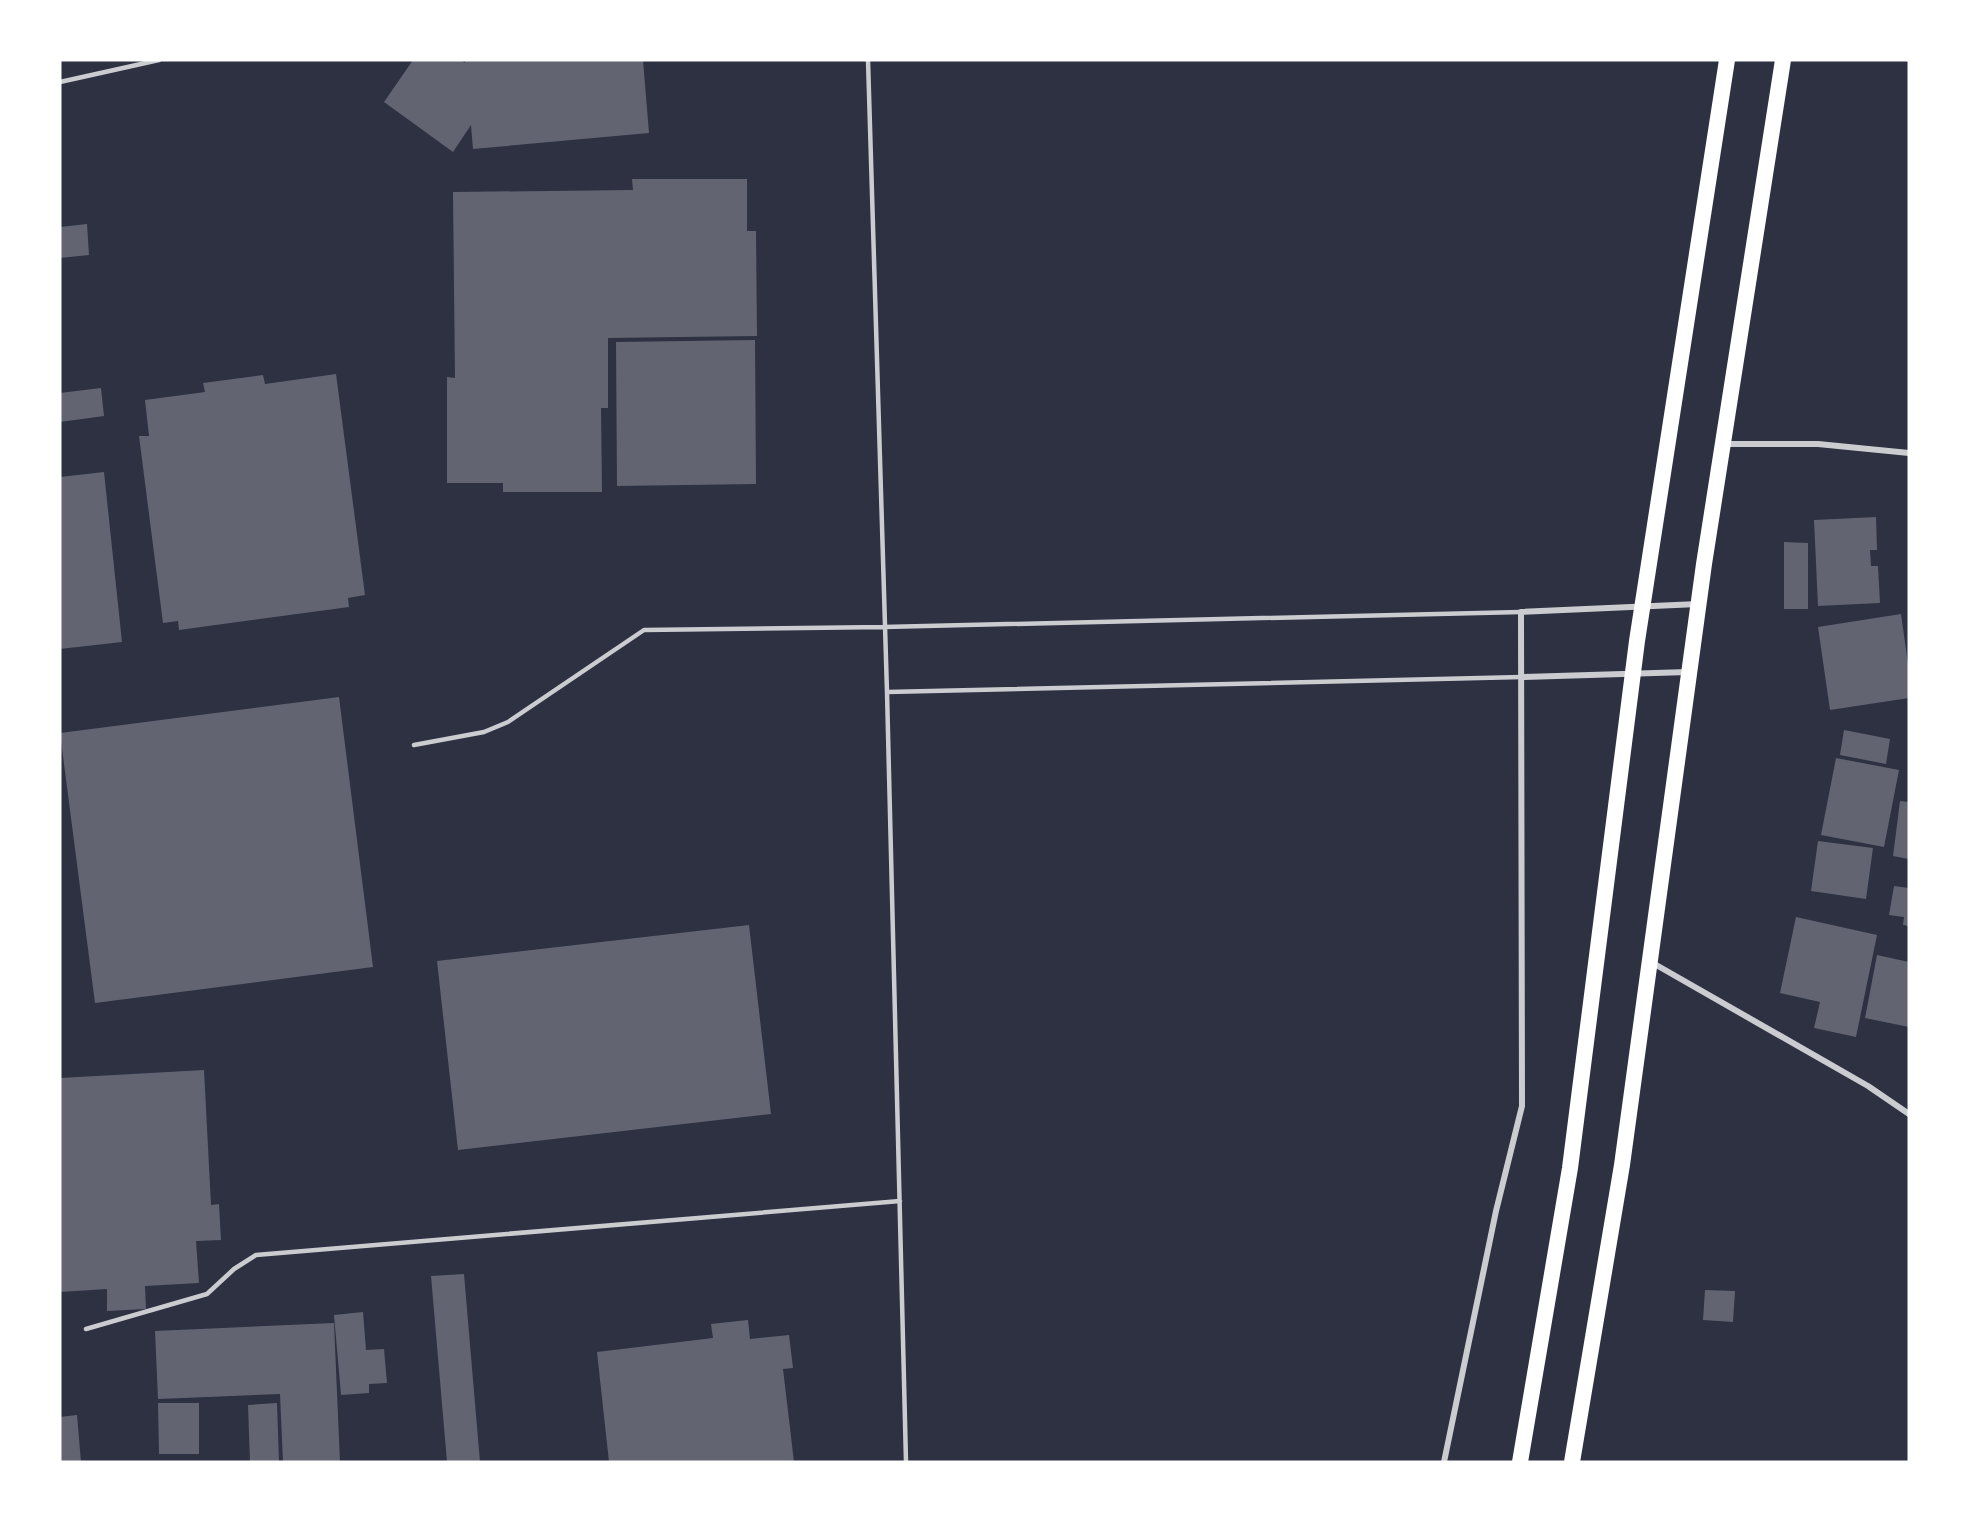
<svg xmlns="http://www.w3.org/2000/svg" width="1969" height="1522" viewBox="0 0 1969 1522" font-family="'Sofia Sans Condensed',sans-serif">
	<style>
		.building { fill: #626471 }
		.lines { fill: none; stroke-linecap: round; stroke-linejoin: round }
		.service { stroke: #caccd0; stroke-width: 4.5 }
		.minor { stroke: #caccd0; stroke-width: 6 }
		.trunk { stroke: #fff; stroke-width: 16 }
	</style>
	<rect width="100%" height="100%" fill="#2d3142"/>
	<path class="building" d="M 413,60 L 461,60 L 465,63 L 465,60 L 643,60 L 649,133 L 473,149 L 471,125 L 453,152 L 384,102 Z
		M 632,179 L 747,179 L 747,231 L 756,231 L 757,336 L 608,338 L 608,408 L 601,408 L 602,492 L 503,492 L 503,483 L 447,483 L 447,377 L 455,378 L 453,192 L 633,190 Z
		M 87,224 L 89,255 L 60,258 L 60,227 Z
		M 755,340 L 756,484 L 617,486 L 616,342 Z
		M 336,374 L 365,595 L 348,598 L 349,607 L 179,630 L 178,621 L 163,623 L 139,436 L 149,436 L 145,400 L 205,392 L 203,383 L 263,375 L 265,384 Z
		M 101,388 L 104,416 L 60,422 L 60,393 Z
		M 104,472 L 122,642 L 60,649 L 60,477 Z
		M 1876,517 L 1877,550 L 1870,550 L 1871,566 L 1878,566 L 1880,603 L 1818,606 L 1814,520 Z
		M 1784,542 L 1808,543 L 1808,609 L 1784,609 Z
		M 1901,614 L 1909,671 L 1909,698 L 1830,710 L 1818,627 Z
		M 339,697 L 373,967 L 95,1003 L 60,733 Z
		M 1844,730 L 1890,739 L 1886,764 L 1840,755 Z
		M 1836,758 L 1899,770 L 1884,847 L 1821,835 Z
		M 1900,801 L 1909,802 L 1909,859 L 1893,856 Z
		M 1818,841 L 1873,848 L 1866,899 L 1811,891 Z
		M 1894,886 L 1909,888 L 1909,926 L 1903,925 L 1904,917 L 1889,915 Z
		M 1796,917 L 1877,935 L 1856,1037 L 1814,1028 L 1820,1002 L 1780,993 Z
		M 749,925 L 771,1114 L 458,1150 L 437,961 Z
		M 1877,955 L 1909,962 L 1909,1027 L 1865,1018 Z
		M 204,1070 L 211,1205 L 219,1204 L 221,1240 L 196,1241 L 199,1283 L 145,1286 L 146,1309 L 107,1311 L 107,1289 L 60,1292 L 60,1078 Z
		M 464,1274 L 480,1462 L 447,1462 L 431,1276 Z
		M 1705,1290 L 1735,1291 L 1733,1322 L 1703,1320 Z
		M 363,1312 L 366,1350 L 384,1349 L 387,1383 L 369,1384 L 369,1393 L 341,1395 L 334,1315 Z
		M 748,1320 L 750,1339 L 789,1335 L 793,1368 L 783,1369 L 794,1462 L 609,1462 L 597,1352 L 713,1338 L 711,1324 Z
		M 334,1323 L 340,1462 L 283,1462 L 280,1394 L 158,1399 L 155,1331 Z
		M 158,1403 L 199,1403 L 199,1454 L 159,1454 Z
		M 277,1403 L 279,1462 L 250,1462 L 248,1405 Z
		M 77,1415 L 81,1462 L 60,1462 L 60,1417 Z"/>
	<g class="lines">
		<path class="service" d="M 868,60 L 887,692 L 906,1462
			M 60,82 L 159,60
			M 887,692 L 1522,677
			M 414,745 L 484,732 L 508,722 L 644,630 L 884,627 L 1521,612
			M 86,1329 L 207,1294 L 234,1269 L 256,1255 L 900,1201"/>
		<path class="minor" d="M 1724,444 L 1818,444 L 1909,453
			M 1522,677 L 1688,672
			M 1651,962 L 1868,1086 L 1909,1114
			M 1444,1462 L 1496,1211 L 1522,1106 L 1521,612 L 1698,604"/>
		<path class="trunk" d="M 1520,1462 L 1570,1168 L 1637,641 L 1727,60
			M 1572,1462 L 1622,1165 L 1704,564 L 1783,60"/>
	</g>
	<rect width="1969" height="1522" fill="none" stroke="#ffffff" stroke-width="123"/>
</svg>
